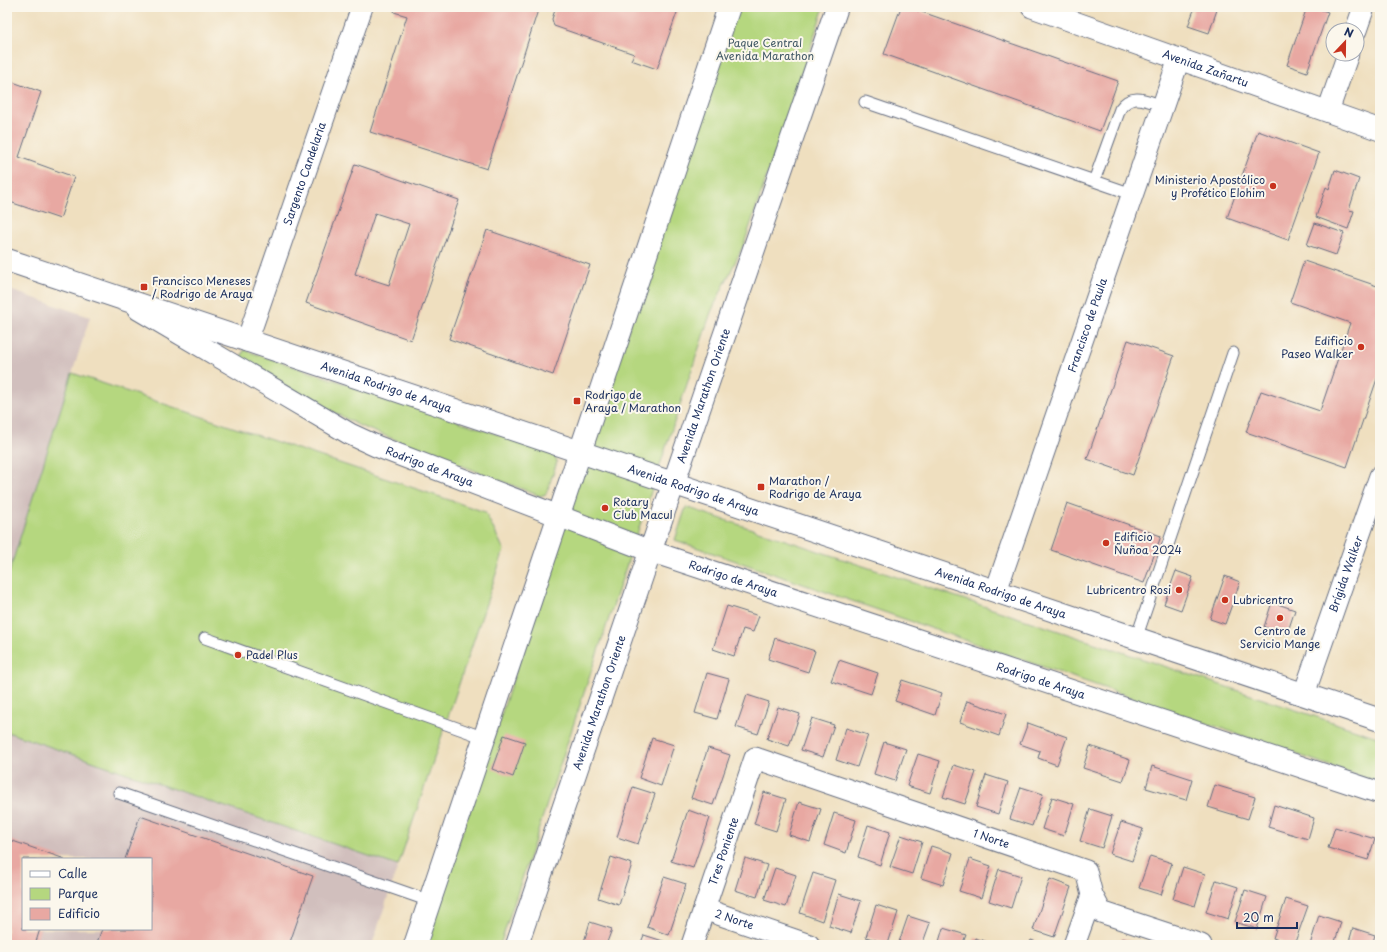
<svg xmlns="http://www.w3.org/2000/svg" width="1387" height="952" viewBox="0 0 1387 952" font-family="'Playpen Sans',sans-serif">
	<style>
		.industrial { fill: #d1bfbd; fill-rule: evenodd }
		.green { fill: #b5d77f; stroke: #68836e }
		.building { fill: #e8a8a2; fill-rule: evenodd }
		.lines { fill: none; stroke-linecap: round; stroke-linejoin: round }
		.lane-casing { stroke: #656d80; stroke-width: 13 }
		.street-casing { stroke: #656d80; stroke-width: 23 }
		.secondary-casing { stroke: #656d80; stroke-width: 24 }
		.lane { stroke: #fff; stroke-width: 11 }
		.street { stroke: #fff; stroke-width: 21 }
		.secondary { stroke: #fff; stroke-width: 22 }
		.poi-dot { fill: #c8321e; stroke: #fbf7ec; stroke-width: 1.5 }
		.labels { text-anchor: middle; stroke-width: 4; stroke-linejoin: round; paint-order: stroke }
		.park-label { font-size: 11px; fill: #425966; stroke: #fbf7ec }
		.street-label { font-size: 11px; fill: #1b2f5e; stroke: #fbf7ec }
		.poi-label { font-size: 11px; fill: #1b2f5e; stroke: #fbf7ec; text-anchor: start }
	</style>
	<rect width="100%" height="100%" fill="#fbf7ec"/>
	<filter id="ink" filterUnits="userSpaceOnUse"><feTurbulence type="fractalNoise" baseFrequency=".025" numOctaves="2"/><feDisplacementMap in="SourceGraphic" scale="8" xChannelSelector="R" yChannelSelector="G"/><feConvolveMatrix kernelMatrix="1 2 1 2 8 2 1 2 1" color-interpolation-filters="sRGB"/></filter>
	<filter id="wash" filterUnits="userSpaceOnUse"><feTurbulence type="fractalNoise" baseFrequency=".012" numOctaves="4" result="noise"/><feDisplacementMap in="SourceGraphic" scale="16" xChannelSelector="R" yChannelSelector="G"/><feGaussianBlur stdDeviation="0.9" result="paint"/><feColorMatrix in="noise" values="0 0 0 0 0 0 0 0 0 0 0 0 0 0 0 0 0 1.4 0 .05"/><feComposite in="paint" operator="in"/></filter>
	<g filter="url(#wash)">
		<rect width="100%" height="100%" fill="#efdfbf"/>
		<path class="industrial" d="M 7,289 L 90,317 L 7,579 Z
			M 7,732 L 398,866 L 372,945 L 7,945 ZM 23,859 L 151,859 L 151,929 L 23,929 Z"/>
		<path class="green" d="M 735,7 L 824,7 L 744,244 L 711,312 L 500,945 L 425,945 Z
			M 244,350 L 554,453 L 557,462 L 546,494 L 540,496 L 360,426 L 239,362 Z
			M 72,373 L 485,512 L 504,550 L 398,866 L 7,732 L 7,579 Z
			M 686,507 L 1380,738 L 1380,783 L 675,540 Z"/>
		<g id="blocks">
			<path class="building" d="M 396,7 L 539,7 L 487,169 L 370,132 L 407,16 L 394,12 Z
				M 556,7 L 679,7 L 657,69 L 631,60 L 634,54 L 554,26 L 552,19 Z
				M 901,7 L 908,7 L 1118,81 L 1100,131 L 884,54 Z
				M 1195,7 L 1218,7 L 1209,33 L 1188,26 Z
				M 1307,7 L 1313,7 L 1328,12 L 1307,72 L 1287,65 Z
				M 7,80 L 41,92 L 19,157 L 74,177 L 60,219 L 7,201 Z
				M 1258,131 L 1319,153 L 1288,240 L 1227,218 Z
				M 355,164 L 459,200 L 411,340 L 306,303 ZM 375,213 L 409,224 L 389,285 L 355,274 Z
				M 1335,170 L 1359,179 L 1349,210 L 1354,211 L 1348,229 L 1316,217 L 1326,187 L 1329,189 Z
				M 1315,223 L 1344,233 L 1336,255 L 1307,245 Z
				M 487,230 L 590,265 L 553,375 L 449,339 Z
				M 1304,261 L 1380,287 L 1380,370 L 1347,467 L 1246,432 L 1261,391 L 1320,411 L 1350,323 L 1290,302 Z
				M 1128,340 L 1174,356 L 1133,475 L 1087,459 Z
				M 1067,503 L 1161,536 L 1144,583 L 1051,550 Z
				M 1176,571 L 1193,577 L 1181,610 L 1164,604 Z
				M 1225,576 L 1240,582 L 1225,624 L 1210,619 Z
				M 1272,602 L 1295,610 L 1287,634 L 1264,627 Z
				M 727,606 L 759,616 L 753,632 L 743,629 L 734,656 L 713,649 Z
				M 775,638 L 815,651 L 808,672 L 768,659 Z
				M 839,660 L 878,673 L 871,694 L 831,681 Z
				M 707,673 L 729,679 L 717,719 L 695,713 Z
				M 902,680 L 942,693 L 935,715 L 895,701 Z
				M 747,695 L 769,702 L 758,734 L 736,727 Z
				M 967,701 L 1006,714 L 999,736 L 960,722 Z
				M 778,707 L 800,714 L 789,746 L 767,739 Z
				M 812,718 L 834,725 L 823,757 L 801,750 Z
				M 1028,723 L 1067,737 L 1057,765 L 1038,758 L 1040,751 L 1020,744 Z
				M 846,728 L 868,735 L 857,767 L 836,760 Z
				M 504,735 L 525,742 L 513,777 L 492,769 Z
				M 652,738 L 674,745 L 661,786 L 639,778 Z
				M 884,742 L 906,749 L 895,781 L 874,774 Z
				M 1090,746 L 1130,760 L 1123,781 L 1083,768 Z
				M 708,748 L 730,755 L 713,805 L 691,798 Z
				M 918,754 L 940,761 L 930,793 L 907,786 Z
				M 954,765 L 976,772 L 965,804 L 943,797 Z
				M 1152,766 L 1192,779 L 1186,800 L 1146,788 Z
				M 986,775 L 1008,782 L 998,814 L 976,807 Z
				M 1215,785 L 1255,797 L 1248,819 L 1208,807 Z
				M 633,787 L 655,794 L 638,844 L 617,837 Z
				M 1021,787 L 1043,794 L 1032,826 L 1010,819 Z
				M 764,792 L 786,799 L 776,831 L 754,824 Z
				M 1052,797 L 1074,804 L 1064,836 L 1042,829 Z
				M 799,802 L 821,809 L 810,842 L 789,835 Z
				M 1274,805 L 1314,818 L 1308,839 L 1268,827 Z
				M 1090,809 L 1112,816 L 1102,848 L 1080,841 Z
				M 688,810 L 710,818 L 693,868 L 671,861 Z
				M 834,813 L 856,820 L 846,853 L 824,845 Z
				M 140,816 L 313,876 L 289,945 L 96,945 L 102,929 L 151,929 L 151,859 L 125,859 Z
				M 1121,822 L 1143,829 L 1132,861 L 1110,854 Z
				M 868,825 L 890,832 L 880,865 L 858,857 Z
				M 1335,827 L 1375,839 L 1368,860 L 1328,848 Z
				M 901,835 L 922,842 L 912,874 L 890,867 Z
				M 7,839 L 65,859 L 23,859 L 23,929 L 40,929 L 35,945 L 7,945 Z
				M 931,846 L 953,853 L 943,885 L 921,878 Z
				M 1150,856 L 1172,863 L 1161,895 L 1139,888 Z
				M 611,857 L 632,864 L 619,905 L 598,898 Z
				M 745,858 L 767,865 L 757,897 L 735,890 Z
				M 970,859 L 991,866 L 981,898 L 959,891 Z
				M 1183,867 L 1205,874 L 1195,906 L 1173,899 Z
				M 775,868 L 796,875 L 786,907 L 764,900 Z
				M 999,869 L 1021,876 L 1011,908 L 989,901 Z
				M 813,873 L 835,880 L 822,921 L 800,913 Z
				M 664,877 L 686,884 L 669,935 L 647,927 Z
				M 1050,879 L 1071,887 L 1054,937 L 1033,930 Z
				M 1216,880 L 1238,887 L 1228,919 L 1206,912 Z
				M 1245,890 L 1267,897 L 1257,929 L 1235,922 Z
				M 839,894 L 861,901 L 851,933 L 829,926 Z
				M 1286,899 L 1308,906 L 1294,945 L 1273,938 Z
				M 876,905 L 898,912 L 888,944 L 866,937 Z
				M 1319,915 L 1341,922 L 1334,945 L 1310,945 Z
				M 908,916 L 930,923 L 922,945 L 898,945 Z
				M 590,922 L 612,929 L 606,945 L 583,945 Z
				M 943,928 L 966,935 L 962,945 L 938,945 Z
				M 1353,928 L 1375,935 L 1372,945 L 1348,945 Z
				M 644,935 L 666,942 L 665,945 L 640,945 Z
				M 975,938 L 997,945 L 973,945 Z
				M 1122,938 L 1142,945 L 1120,945 Z
				M 1031,940 L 1045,945 L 1029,945 Z
				M 715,942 L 724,945 L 714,945 Z"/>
		</g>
	</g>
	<g filter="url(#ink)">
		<use href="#blocks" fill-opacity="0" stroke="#656d80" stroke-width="1"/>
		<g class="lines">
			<g class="lane-casing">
				<path id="lane" d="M 865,102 L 1132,194
					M 1094,181 L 1120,109 C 1132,92 1147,101 1163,106
					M 205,638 L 485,738
					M 1136,639 L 1233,353
					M 119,793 L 430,901"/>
			</g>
			<g class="street-casing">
				<g id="street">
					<path id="s1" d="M 1032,7 L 1380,130"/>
					<path d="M 1356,30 L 1364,7"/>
					<path d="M 1328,111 L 1348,54"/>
					<path id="s2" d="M 138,309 L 350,434 L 376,446 L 650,551 L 1380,793"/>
					<path id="s3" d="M 247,341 L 362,7"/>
					<path id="s4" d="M 996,591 L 1179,59"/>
					<path id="s5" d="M 1304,694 L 1380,476"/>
					<path id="s6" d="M 704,909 L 809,945"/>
					<path id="s7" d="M 692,945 L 755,758 L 1086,871 L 1092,895 L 1101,912 L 1201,945"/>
					<path d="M 1074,945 L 1092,895"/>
				</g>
			</g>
			<g class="secondary-casing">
				<g id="secondary">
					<path id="s8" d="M 7,260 L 1380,720"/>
					<path d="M 415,945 L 729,7"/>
					<path id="s9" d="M 517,945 L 663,514 L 837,7"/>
				</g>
			</g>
			<use href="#lane" class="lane"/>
			<use href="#street" class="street"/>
			<use href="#secondary" class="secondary"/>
		</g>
	</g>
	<g class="poi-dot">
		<circle cx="1273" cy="186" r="4"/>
		<rect x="140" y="283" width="8" height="8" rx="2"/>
		<circle cx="1361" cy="347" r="4"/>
		<rect x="573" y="397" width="8" height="8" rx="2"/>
		<rect x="757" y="483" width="8" height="8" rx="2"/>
		<circle cx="605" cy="508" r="4"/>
		<circle cx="1106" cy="543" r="4"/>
		<circle cx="1179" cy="590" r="4"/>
		<circle cx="1225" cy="600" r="4"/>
		<circle cx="1280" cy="618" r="4"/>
		<circle cx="238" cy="655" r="4"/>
	</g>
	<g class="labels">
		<g class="park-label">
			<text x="765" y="47">Paque Central<tspan x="765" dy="13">Avenida Marathon</tspan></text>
		</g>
		<g class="street-label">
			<text dy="4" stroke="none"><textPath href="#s1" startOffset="184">Avenida Zañartu</textPath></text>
			<text dy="4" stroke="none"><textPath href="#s3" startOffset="177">Sargento Candelaria</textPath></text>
			<text dy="4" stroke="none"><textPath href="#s4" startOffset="281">Francisco de Paula</textPath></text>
			<text dy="4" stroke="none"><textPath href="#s8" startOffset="400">Avenida Rodrigo de Araya</textPath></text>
			<text dy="4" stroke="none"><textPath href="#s9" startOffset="580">Avenida Marathon Oriente</textPath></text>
			<text dy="4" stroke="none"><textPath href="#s2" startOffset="332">Rodrigo de Araya</textPath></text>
			<text dy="4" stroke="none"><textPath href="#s8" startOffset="724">Avenida Rodrigo de Araya</textPath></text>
			<text dy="4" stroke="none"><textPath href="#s5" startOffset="127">Brígida Walker</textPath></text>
			<text dy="4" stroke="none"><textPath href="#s2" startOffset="656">Rodrigo de Araya</textPath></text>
			<text dy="4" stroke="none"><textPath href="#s8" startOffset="1048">Avenida Rodrigo de Araya</textPath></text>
			<text dy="4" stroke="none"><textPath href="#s2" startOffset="980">Rodrigo de Araya</textPath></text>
			<text dy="4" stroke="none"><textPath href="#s9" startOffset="256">Avenida Marathon Oriente</textPath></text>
			<text dy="4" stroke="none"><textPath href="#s7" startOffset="447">1 Norte</textPath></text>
			<text dy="4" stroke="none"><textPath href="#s7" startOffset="99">Tres Poniente</textPath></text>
			<text dy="4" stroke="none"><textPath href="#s6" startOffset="32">2 Norte</textPath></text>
		</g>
		<g class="poi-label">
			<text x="1265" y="184" text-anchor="end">Ministerio Apostólico<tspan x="1265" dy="13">y Profético Elohim</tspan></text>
			<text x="152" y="285">Francisco Meneses<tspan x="152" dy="13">/ Rodrigo de Araya</tspan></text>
			<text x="1353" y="345" text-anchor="end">Edificio<tspan x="1353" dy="13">Paseo Walker</tspan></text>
			<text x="585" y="399">Rodrigo de<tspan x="585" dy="13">Araya / Marathon</tspan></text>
			<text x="769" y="485">Marathon /<tspan x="769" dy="13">Rodrigo de Araya</tspan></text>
			<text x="613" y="506">Rotary<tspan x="613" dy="13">Club Macul</tspan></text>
			<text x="1114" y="541">Edificio<tspan x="1114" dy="13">Ñuñoa 2024</tspan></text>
			<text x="1171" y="594" text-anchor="end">Lubricentro Rosi</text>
			<text x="1233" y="604">Lubricentro</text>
			<text x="1280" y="635" text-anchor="middle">Centro de<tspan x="1280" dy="13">Servicio Mange</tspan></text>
			<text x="246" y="659">Padel Plus</text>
		</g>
	</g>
	<rect width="1387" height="952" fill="none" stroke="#fbf7ec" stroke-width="24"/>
	<rect x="22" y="858" width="130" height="72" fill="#fbf7ec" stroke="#a1a7b3"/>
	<rect x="30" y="871" width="20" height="6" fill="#ffffff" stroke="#a1a7b3"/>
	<text x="58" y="878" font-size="12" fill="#1b2f5e">Calle</text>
	<rect x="30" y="888" width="20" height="12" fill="#b5d77f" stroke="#a1a7b3"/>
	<text x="58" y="898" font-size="12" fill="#1b2f5e">Parque</text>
	<rect x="30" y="908" width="20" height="12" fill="#e8a8a2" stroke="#a1a7b3"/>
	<text x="58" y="918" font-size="12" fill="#1b2f5e">Edificio</text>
	<g transform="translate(1345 42) rotate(22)"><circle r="19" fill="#fbf7ec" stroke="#a1a7b3"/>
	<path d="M0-3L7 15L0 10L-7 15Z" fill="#c8321e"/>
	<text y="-6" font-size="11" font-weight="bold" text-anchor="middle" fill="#1b2f5e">N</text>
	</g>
	<path d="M1237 922v6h60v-6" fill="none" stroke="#1b2f5e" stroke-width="2"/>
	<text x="1243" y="922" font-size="12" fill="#1b2f5e" stroke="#fbf7ec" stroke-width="3" paint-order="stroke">20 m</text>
</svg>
